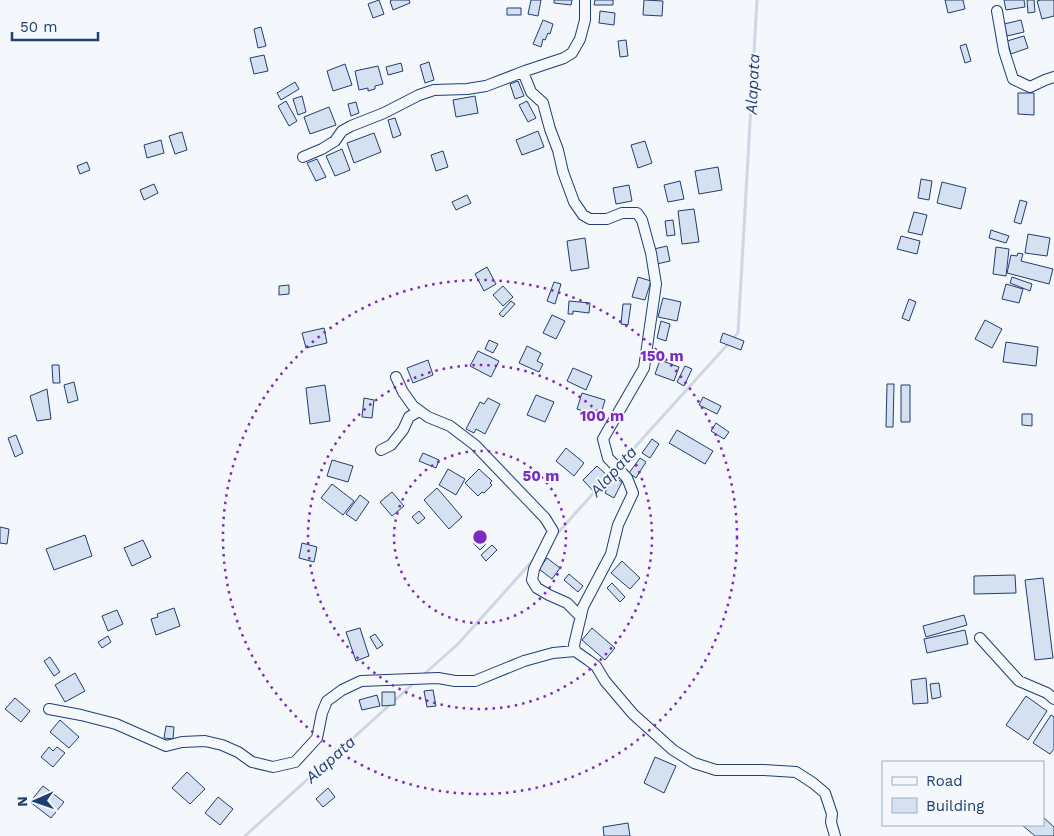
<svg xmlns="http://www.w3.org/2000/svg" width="1054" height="836" viewBox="0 0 1054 836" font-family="'Work Sans',sans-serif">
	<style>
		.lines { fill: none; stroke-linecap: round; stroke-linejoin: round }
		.stream { stroke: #cfd7e4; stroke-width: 3 }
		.building { fill: #d5e0f0; stroke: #1d3f73 }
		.minor-casing { stroke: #1d3f73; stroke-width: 12 }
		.minor { stroke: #f4f7fb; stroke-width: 10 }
		.ring { fill: none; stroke: #7b2cbf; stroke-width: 2.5; stroke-dasharray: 2.5 5 }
		.labels { text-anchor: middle; stroke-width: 4; stroke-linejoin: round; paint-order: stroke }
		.water-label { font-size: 16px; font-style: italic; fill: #1d3f73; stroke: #f4f7fb }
		.centre { fill: #7b2cbf; stroke: #f4f7fb; stroke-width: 2.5 }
		.ring-label { font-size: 15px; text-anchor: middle; font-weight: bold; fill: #7b2cbf; stroke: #f4f7fb; stroke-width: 4; stroke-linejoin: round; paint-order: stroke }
	</style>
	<rect width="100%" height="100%" fill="#f4f7fb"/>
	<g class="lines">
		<path class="stream" d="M 606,479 L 738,333 L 757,0
			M 556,535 L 597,489
			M 422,676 L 458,644 L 535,558
			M 245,836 L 415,682"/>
	</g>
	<path class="building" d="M 379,0 L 384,14 L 373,18 L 368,4 Z
		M 392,0 L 409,0 L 410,3 L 393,10 L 390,1 Z
		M 531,0 L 541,0 L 538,16 L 528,14 Z
		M 554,0 L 572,0 L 571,5 L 554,3 Z
		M 595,0 L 613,0 L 613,5 L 594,5 Z
		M 644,0 L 663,1 L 662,16 L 643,15 Z
		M 945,0 L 963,0 L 965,9 L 948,13 Z
		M 1004,0 L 1024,0 L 1025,7 L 1006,10 Z
		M 1027,0 L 1034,0 L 1035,12 L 1028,13 Z
		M 1041,0 L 1054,0 L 1054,16 L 1042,19 L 1037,1 Z
		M 507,8 L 521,8 L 521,15 L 507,15 Z
		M 600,11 L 615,13 L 614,25 L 599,23 Z
		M 543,20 L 553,24 L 550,34 L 548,33 L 545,40 L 543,39 L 541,47 L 533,44 Z
		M 1021,20 L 1024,32 L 1007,36 L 1004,24 Z
		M 261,27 L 266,46 L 258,48 L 254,29 Z
		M 1024,36 L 1028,48 L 1011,54 L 1007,41 Z
		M 626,40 L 628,56 L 620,57 L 618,41 Z
		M 966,44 L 971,61 L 965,63 L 960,46 Z
		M 264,55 L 268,71 L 254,74 L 250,58 Z
		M 429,62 L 434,80 L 425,83 L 420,65 Z
		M 401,63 L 403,71 L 388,75 L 386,67 Z
		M 345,64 L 352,85 L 333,91 L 327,71 Z
		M 378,66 L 383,84 L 375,86 L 375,89 L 368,91 L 368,88 L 359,90 L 355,71 Z
		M 518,81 L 524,96 L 515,99 L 510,84 Z
		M 295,82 L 299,89 L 281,100 L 277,93 Z
		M 1018,93 L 1034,93 L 1034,115 L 1018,114 Z
		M 302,96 L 306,112 L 298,115 L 293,99 Z
		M 475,96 L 478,113 L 456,117 L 453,100 Z
		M 286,101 L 297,121 L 289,126 L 278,106 Z
		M 527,101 L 536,118 L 528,122 L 519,105 Z
		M 356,102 L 359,113 L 351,116 L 348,104 Z
		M 329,107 L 336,125 L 310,134 L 304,117 Z
		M 395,118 L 401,135 L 393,138 L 388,120 Z
		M 538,131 L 544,147 L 522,155 L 516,140 Z
		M 182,132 L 187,150 L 175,154 L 169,136 Z
		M 374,133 L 381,152 L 354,163 L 347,143 Z
		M 161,140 L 164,153 L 147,158 L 144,145 Z
		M 645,141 L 652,163 L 638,168 L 631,145 Z
		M 342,149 L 350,170 L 335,176 L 326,156 Z
		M 443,151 L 448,167 L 436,171 L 431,155 Z
		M 317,159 L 326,177 L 316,181 L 307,163 Z
		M 87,162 L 90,170 L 80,174 L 77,166 Z
		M 718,167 L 722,190 L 699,194 L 695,171 Z
		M 921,179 L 932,181 L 929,200 L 918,198 Z
		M 680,181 L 684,199 L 668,202 L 664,185 Z
		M 942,182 L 966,188 L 961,209 L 937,203 Z
		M 154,184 L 158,193 L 144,200 L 140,190 Z
		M 629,185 L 632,201 L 616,204 L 613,188 Z
		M 467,195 L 471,203 L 456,210 L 452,202 Z
		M 1020,200 L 1027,202 L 1021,224 L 1014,222 Z
		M 694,209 L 699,242 L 682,244 L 678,211 Z
		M 914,212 L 927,215 L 922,235 L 908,232 Z
		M 673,220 L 675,235 L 667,236 L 665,221 Z
		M 991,230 L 1009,236 L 1006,243 L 989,238 Z
		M 1028,234 L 1050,238 L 1047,256 L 1025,253 Z
		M 901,236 L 920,241 L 917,254 L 897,249 Z
		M 585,238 L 589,268 L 571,271 L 567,241 Z
		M 667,246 L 670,261 L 657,264 L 654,249 Z
		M 996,247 L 1009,249 L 1006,276 L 993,274 Z
		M 1018,253 L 1023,254 L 1021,261 L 1053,269 L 1049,284 L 1007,273 L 1011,255 L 1017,256 Z
		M 487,267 L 496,284 L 484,291 L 475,274 Z
		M 638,277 L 651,281 L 645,300 L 632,297 Z
		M 1012,277 L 1032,284 L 1030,291 L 1010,283 Z
		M 554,282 L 561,284 L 555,304 L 547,301 Z
		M 1006,284 L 1023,289 L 1019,303 L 1002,299 Z
		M 289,285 L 289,294 L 279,295 L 279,286 Z
		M 503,286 L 513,297 L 503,306 L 493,295 Z
		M 663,298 L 681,302 L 677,321 L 658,317 Z
		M 909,299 L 916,302 L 909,321 L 902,318 Z
		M 511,301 L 515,304 L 503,317 L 499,314 Z
		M 569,301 L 590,303 L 589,313 L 573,311 L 573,314 L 568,314 Z
		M 623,304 L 631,304 L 628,325 L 621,324 Z
		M 552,315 L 565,321 L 556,339 L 543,333 Z
		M 985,320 L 1002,329 L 992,348 L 975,339 Z
		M 661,321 L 670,324 L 666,341 L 657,338 Z
		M 324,328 L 327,343 L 306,348 L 302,333 Z
		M 723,333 L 744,341 L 741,350 L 720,342 Z
		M 489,340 L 498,344 L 493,353 L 485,349 Z
		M 1006,342 L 1038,347 L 1036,366 L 1003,362 Z
		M 527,346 L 541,353 L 537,361 L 543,364 L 539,372 L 519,363 Z
		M 478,351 L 499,361 L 491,377 L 470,366 Z
		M 428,360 L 433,375 L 413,383 L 407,368 Z
		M 660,360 L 679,367 L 674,381 L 655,374 Z
		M 52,365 L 59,365 L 60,383 L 53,383 Z
		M 685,366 L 692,369 L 684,386 L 677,382 Z
		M 573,368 L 592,376 L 586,390 L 567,381 Z
		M 74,382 L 78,400 L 68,403 L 64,385 Z
		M 887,384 L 894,384 L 893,427 L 886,427 Z
		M 325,385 L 330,421 L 310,424 L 306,388 Z
		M 901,385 L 910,385 L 910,422 L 901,422 Z
		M 47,389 L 51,419 L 37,421 L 30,396 Z
		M 582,393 L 605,400 L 600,417 L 577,409 Z
		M 536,395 L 554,402 L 545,422 L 527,415 Z
		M 703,397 L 721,406 L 717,414 L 699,405 Z
		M 364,398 L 374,400 L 372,418 L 362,417 Z
		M 488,398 L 500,404 L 485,434 L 476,429 L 474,433 L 466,429 L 480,402 L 484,404 Z
		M 1022,414 L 1032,414 L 1032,426 L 1022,425 Z
		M 716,423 L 729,432 L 724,439 L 711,431 Z
		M 677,430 L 713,451 L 705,464 L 669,443 Z
		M 16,435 L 23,453 L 15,457 L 8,438 Z
		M 652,439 L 659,444 L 650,458 L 642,453 Z
		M 566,448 L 584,463 L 574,476 L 556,461 Z
		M 423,453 L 439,460 L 436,468 L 419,461 Z
		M 640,458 L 646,462 L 636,478 L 629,473 Z
		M 332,460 L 353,466 L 348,482 L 327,476 Z
		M 597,466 L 611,479 L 596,494 L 583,480 Z
		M 448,469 L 465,479 L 456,495 L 439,485 Z
		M 479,469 L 492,481 L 490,483 L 492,485 L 484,493 L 482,492 L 478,496 L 465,483 Z
		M 613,477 L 622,482 L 614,498 L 605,493 Z
		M 332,484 L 354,501 L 343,515 L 321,498 Z
		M 437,488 L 462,517 L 449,529 L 424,500 Z
		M 392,492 L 404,506 L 392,516 L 380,502 Z
		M 360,495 L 369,502 L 356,521 L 346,514 Z
		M 419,511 L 425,518 L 418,524 L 412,517 Z
		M 0,527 L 9,529 L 7,544 L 0,543 Z
		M 85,535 L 92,556 L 54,570 L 46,549 Z
		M 479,537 L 486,544 L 480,550 L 473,543 Z
		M 143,540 L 151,557 L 132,566 L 124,548 Z
		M 302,543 L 317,547 L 314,562 L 299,558 Z
		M 492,545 L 497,550 L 486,561 L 481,555 Z
		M 547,558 L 560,568 L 552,579 L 539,569 Z
		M 622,561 L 640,578 L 630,589 L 611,573 Z
		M 569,574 L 583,586 L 578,592 L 564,580 Z
		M 1015,575 L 1016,593 L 974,594 L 974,576 Z
		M 1043,578 L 1053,658 L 1035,660 L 1025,580 Z
		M 612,583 L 625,597 L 620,602 L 607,588 Z
		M 174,608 L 180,626 L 156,635 L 151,619 L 158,617 L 157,614 Z
		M 117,610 L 123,624 L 108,631 L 102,616 Z
		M 964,615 L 967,625 L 926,637 L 923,626 Z
		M 360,628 L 369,656 L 356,661 L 346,632 Z
		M 592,628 L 615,648 L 605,660 L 582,640 Z
		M 965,630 L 968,644 L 927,653 L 924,639 Z
		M 375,634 L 383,645 L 377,649 L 370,637 Z
		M 108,636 L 111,642 L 102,648 L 98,642 Z
		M 50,657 L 60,672 L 54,676 L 44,661 Z
		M 75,673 L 85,691 L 65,702 L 55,685 Z
		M 926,678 L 928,703 L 913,704 L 911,680 Z
		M 939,683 L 941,697 L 932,699 L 930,684 Z
		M 433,690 L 436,706 L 427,707 L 424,691 Z
		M 382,692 L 395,692 L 395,705 L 382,706 Z
		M 377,695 L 380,706 L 362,710 L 359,700 Z
		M 1026,696 L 1047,711 L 1028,740 L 1006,725 Z
		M 15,698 L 30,711 L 21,722 L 5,709 Z
		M 1051,715 L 1054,717 L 1054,749 L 1050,754 L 1033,743 Z
		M 60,720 L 79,737 L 69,748 L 50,732 Z
		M 166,726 L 174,727 L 173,739 L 164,738 Z
		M 49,747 L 53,751 L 57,747 L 65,753 L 53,767 L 41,757 Z
		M 655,757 L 676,766 L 664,793 L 644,783 Z
		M 187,772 L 205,789 L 190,804 L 172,788 Z
		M 43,786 L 64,802 L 51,818 L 30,802 Z
		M 328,788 L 335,797 L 323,807 L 316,799 Z
		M 218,797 L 233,809 L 220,825 L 205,813 Z
		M 1043,817 L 1054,827 L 1054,836 L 1035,836 L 1022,825 L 1043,825 Z
		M 628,823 L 630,836 L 604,836 L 603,827 Z"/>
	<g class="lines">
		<g class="minor-casing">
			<path id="minor" d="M 997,11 L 1004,51 L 1013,79 L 1030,87 L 1045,80 L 1054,77
				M 523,72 L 531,92 L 543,103 L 550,129 L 558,150 L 563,172 L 574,202 L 583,215 L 590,219 L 607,219 L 622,213 L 637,213 L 642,220 L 651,253 L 656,284 L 644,368 L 603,439 L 608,458 L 627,478 L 633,493 L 618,525 L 611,554 L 583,607 L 574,645 L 575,651 L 588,660 L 596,666 L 605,681 L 633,714 L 673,750 L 694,763 L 716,770 L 764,770 L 796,772 L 813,783 L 825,793 L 832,814 L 831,822 L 835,836
				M 303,157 L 322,149 L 335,141 L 342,131 L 351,126 L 384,113 L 419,95 L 434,90 L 467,89 L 486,86 L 525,71 L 564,58 L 572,53 L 580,39 L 585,20 L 585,0
				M 396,377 L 403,392 L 413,406 L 428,417 L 450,426 L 475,445 L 545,518 L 553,531 L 534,569 L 532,580 L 537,588 L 549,595 L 567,603 L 581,617
				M 381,450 L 391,445 L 403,430 L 409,417 L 419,411
				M 980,638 L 1019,681 L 1047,693 L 1054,699
				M 49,709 L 81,715 L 116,724 L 166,746 L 182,742 L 205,741 L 222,745 L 238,752 L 252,762 L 273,767 L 295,762 L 317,738 L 322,713 L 327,701 L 342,690 L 361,681 L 438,678 L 455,681 L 475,681 L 524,661 L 553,653 L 575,651"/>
		</g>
		<use href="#minor" class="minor"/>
	</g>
	<g class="ring">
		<circle cx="480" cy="537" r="86"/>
		<circle cx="480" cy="537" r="172"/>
		<circle cx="480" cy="537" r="257"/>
	</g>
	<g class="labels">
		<g class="water-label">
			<text transform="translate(752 84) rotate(-87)" y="6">Alapata</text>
			<text transform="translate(613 471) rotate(-48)" y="6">Alapata</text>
			<text transform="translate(330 759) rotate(-42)" y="6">Alapata</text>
		</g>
	</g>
	<circle cx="480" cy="537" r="8" class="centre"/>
	<g class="ring-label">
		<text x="662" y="361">150 m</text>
		<text x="602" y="421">100 m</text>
		<text x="541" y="481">50 m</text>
	</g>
	<rect x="882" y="761" width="162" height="65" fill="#f4f7fb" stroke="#9eadc5"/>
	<rect x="892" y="777" width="25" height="8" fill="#f4f7fb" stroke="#9eadc5"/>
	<text x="926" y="786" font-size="15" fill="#1d3f73">Road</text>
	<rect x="892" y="798" width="25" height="15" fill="#d5e0f0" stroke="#9eadc5"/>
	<text x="926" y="811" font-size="15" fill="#1d3f73">Building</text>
	<g transform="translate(35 801) rotate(268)" stroke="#f4f7fb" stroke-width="4" paint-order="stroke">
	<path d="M0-4L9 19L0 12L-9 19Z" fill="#1d3f73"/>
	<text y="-8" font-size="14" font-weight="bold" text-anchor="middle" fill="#1d3f73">N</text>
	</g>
	<path d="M12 32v8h86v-8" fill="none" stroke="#1d3f73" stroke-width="2.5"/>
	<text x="20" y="32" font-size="15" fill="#1d3f73" stroke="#f4f7fb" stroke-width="4" paint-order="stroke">50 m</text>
</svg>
